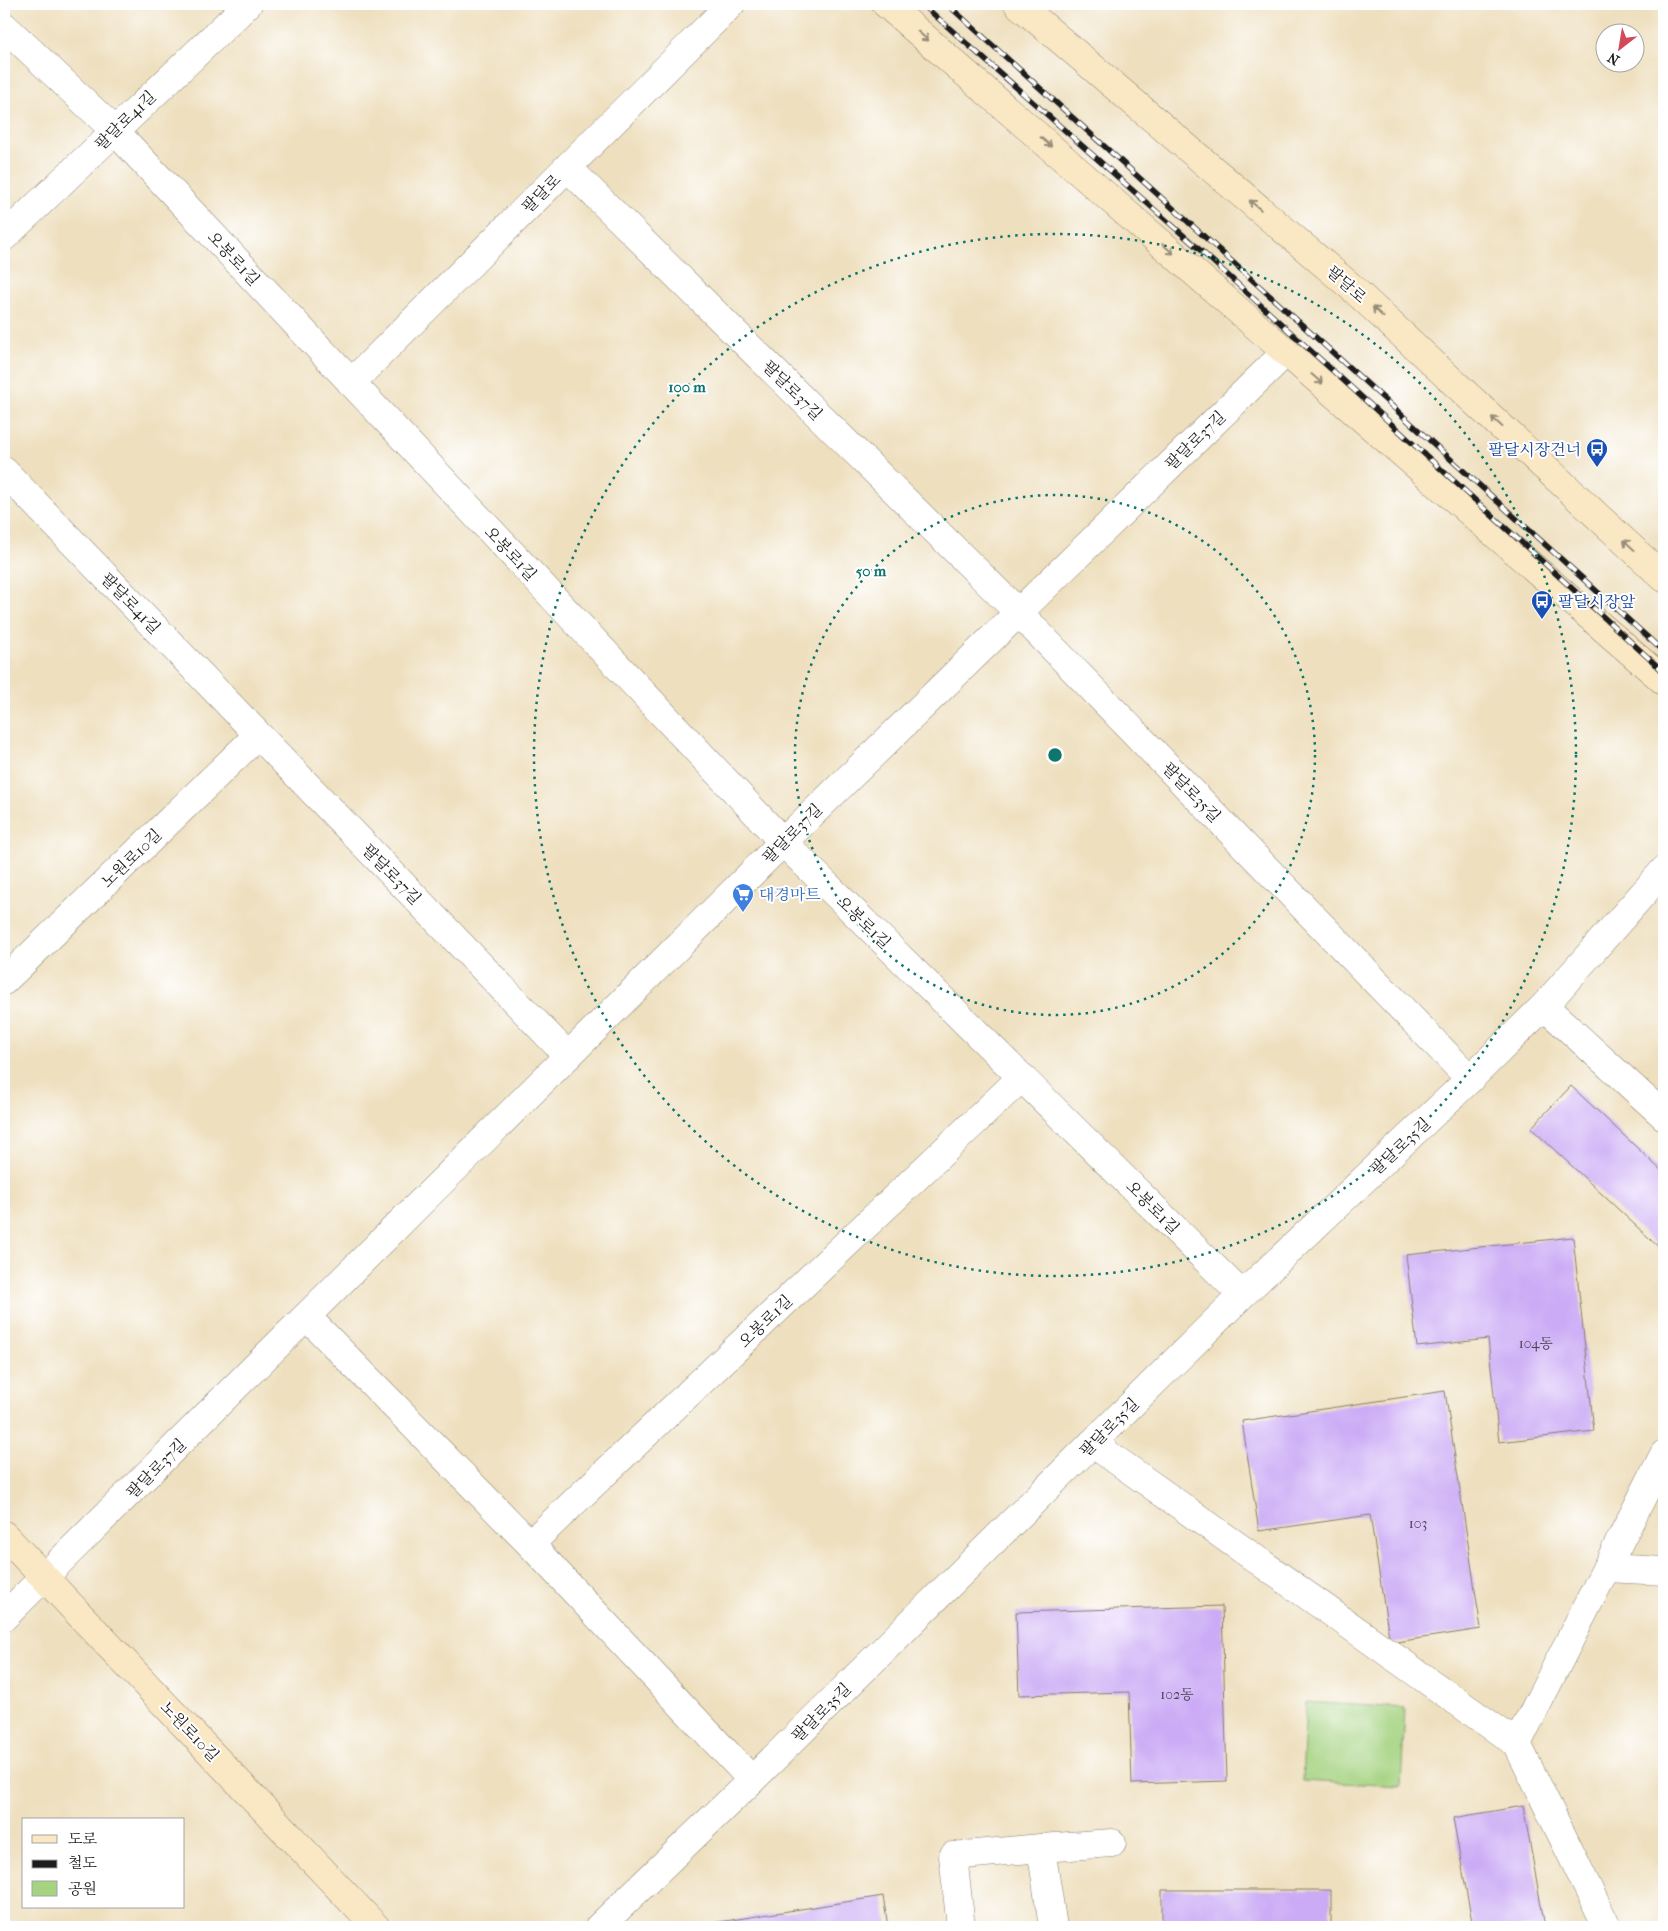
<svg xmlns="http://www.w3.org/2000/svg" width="1668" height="1931" viewBox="0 0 1668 1931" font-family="'IM FELL French Canon','Noto Serif KR',serif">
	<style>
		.green { fill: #a5d381; stroke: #60784e }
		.building { fill: #cbabf5 }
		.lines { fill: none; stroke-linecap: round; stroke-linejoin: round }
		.street-casing { stroke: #857e6d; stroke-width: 29 }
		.secondary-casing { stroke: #857e6d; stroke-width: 29 }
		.street { stroke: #fff; stroke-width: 28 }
		.secondary { stroke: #fae7c3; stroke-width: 28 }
		.rail-casing { stroke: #1c1c1c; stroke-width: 5.5 }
		.rail { stroke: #fff; stroke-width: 4; stroke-dasharray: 11; stroke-linecap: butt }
		.oneway { stroke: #968c78 }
		.ring { fill: none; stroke: #0f766e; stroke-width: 2.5; stroke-dasharray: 2.5 5 }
		.labels { text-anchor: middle; stroke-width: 4; stroke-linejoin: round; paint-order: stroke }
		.number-label { font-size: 14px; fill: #484052 }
		.street-label { font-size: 16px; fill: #1c1c1c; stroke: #fff }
		.transit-label { font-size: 16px; fill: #164399; stroke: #fff; text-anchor: end }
		.shop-label { font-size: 16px; fill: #366cbe; stroke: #fff; text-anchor: start }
		.centre { fill: #0f766e; stroke: #fff; stroke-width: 2.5 }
		.ring-label { font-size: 15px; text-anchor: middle; font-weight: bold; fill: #0f766e; stroke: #fff; stroke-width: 4; stroke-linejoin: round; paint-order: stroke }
	</style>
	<rect width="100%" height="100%" fill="#fff"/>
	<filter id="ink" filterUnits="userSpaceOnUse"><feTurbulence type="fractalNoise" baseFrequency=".02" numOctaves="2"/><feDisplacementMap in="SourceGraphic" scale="10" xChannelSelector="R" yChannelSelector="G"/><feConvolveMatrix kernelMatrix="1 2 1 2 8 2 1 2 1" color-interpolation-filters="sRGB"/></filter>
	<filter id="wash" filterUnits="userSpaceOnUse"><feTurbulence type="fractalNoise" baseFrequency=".0096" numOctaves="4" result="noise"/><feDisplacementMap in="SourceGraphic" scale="20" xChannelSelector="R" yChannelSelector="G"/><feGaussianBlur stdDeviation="1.12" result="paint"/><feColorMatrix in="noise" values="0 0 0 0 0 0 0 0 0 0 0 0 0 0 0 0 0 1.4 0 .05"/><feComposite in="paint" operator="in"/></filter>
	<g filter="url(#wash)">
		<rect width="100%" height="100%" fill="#eedfbe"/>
		<path class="green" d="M 1306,1702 L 1405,1708 L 1401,1786 L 1302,1781 Z"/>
		<g id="blocks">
			<path class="building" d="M 1571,1086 L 1664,1173 L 1664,1252 L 1531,1128 Z
				M 1573,1237 L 1594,1431 L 1499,1442 L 1488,1339 L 1417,1347 L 1406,1255 Z
				M 1445,1391 L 1481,1629 L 1390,1643 L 1370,1515 L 1259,1531 L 1242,1421 Z
				M 1222,1606 L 1227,1781 L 1132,1784 L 1129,1692 L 1019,1695 L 1016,1612 Z
				M 1523,1806 L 1545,1927 L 1473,1927 L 1453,1818 Z
				M 1162,1890 L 1331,1890 L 1331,1927 L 1162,1927 Z
				M 883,1896 L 888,1927 L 695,1927 L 694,1926 Z"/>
		</g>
	</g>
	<g filter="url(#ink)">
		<use href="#blocks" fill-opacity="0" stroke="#857e6d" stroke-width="1"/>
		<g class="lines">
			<g class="street-casing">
				<path id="street" d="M 4,26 L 114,130 L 783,842 L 1242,1295
					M 567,167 L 1019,613 L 1470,1079
					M 4,237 L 248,4
					M 351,383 L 731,4
					M 4,471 L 568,1056
					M 4,981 L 258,735
					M 1544,1006 L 1664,1116
					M 307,1317 L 530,1544 L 752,1780
					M 1092,1443 L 1517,1744 L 1664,1454
					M 530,1544 L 1022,1077
					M 1607,1568 L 1664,1571
					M 4,1617 L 783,842 L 1286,352
					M 1517,1744 L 1607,1927
					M 1041,1848 L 1112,1843
					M 599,1927 L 752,1780 L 1242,1295 L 1470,1079 L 1544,1006 L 1664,870
					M 961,1927 L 953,1856 L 1041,1848 L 1053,1927"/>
			</g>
			<g class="secondary-casing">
				<path id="secondary" d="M 886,4 L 1664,681
					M 1018,4 L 1350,286 L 1664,578
					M 4,1535 L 376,1927"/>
			</g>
			<use href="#street" class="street"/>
			<use href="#secondary" class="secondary"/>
			<g class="rail-casing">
				<path id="rail" d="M 922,4 L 1199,249 L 1664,672
					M 947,4 L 1664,652"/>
			</g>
			<use href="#rail" class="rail"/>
		</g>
		<defs><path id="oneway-shaft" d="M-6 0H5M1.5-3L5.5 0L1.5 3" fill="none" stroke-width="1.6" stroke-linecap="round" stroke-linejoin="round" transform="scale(1.25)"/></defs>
		<g class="oneway">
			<use href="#oneway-shaft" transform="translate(923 36) rotate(41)"/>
			<use href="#oneway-shaft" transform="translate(1046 142) rotate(41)"/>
			<use href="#oneway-shaft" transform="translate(1255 205) rotate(-140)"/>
			<use href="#oneway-shaft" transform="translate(1168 249) rotate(41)"/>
			<use href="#oneway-shaft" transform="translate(1378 312) rotate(-137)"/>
			<use href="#oneway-shaft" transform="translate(1317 379) rotate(41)"/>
			<use href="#oneway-shaft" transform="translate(1497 422) rotate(-137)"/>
			<use href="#oneway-shaft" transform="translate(1629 545) rotate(-137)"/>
		</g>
	</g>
	<g class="ring">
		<circle cx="1055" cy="755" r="260"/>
		<circle cx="1055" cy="755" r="521"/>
	</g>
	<defs>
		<g id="bus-pin" transform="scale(1.125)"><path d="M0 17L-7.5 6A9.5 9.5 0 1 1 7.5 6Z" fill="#1a4fb4" stroke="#fff"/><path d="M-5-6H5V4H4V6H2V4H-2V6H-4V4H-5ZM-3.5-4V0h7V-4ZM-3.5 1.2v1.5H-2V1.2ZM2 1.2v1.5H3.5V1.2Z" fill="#fff"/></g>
		<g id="supermarket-pin" transform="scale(1.125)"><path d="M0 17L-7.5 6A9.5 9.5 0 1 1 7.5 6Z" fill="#3f7fe0" stroke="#fff"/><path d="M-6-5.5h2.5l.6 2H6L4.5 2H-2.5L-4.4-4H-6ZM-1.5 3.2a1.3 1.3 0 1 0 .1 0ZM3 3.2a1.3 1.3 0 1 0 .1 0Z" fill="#fff"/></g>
	</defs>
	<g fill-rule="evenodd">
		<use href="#bus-pin" x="1597" y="449"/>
		<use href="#bus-pin" x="1542" y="601"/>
		<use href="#supermarket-pin" x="743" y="894"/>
	</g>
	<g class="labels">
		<g class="number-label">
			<text x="1536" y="1348">104동</text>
			<text x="1418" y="1528">103</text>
			<text x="1177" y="1699">102동</text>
		</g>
		<g class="street-label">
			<text transform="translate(125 120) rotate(-44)" y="6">팔달로41길</text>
			<text transform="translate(541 193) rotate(-45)" y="6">팔달로</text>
			<text transform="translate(234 258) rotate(47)" y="6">오봉로1길</text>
			<text transform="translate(1347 284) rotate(42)" y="6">팔달로</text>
			<text transform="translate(793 390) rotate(45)" y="6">팔달로37길</text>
			<text transform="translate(1195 440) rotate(-44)" y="6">팔달로37길</text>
			<text transform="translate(511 553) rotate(47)" y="6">오봉로1길</text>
			<text transform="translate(131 603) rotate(46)" y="6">팔달로41길</text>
			<text transform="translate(1192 792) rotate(46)" y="6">팔달로35길</text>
			<text transform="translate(792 833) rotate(-45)" y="6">팔달로37길</text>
			<text transform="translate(131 858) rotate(-44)" y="6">노원로10길</text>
			<text transform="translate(392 874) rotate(46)" y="6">팔달로37길</text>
			<text transform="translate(864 922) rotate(44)" y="6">오봉로1길</text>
			<text transform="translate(1400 1146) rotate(-43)" y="6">팔달로35길</text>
			<text transform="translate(1153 1207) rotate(45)" y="6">오봉로1길</text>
			<text transform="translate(765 1321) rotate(-44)" y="6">오봉로1길</text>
			<text transform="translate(1109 1427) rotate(-45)" y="6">팔달로35길</text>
			<text transform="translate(156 1468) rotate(-45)" y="6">팔달로37길</text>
			<text transform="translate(821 1712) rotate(-45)" y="6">팔달로35길</text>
			<text transform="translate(190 1731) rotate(46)" y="6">노원로10길</text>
		</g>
		<g class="transit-label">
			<text x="1581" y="455">팔달시장건너</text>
			<text x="1558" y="607" text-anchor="start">팔달시장앞</text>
		</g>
		<g class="shop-label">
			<text x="759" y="900">대경마트</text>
		</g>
	</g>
	<circle cx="1055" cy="755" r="8" class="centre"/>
	<g class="ring-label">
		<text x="687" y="392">100 m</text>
		<text x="871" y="576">50 m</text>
	</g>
	<rect width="1668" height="1931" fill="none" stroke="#fff" stroke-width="20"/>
	<rect x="22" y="1818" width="162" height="90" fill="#ffffff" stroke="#a4a4a4"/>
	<rect x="32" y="1835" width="25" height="8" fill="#fae7c3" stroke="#a4a4a4"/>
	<text x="68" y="1844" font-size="15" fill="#1c1c1c">도로</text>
	<rect x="32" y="1860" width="25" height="8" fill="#1c1c1c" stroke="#a4a4a4"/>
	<text x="68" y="1868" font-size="15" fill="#1c1c1c">철도</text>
	<rect x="32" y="1881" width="25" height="15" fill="#a5d381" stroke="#a4a4a4"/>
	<text x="68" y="1894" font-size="15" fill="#1c1c1c">공원</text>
	<g transform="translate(1620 48) rotate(211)"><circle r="24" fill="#ffffff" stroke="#a4a4a4"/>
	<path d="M0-4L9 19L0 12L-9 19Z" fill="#d1495b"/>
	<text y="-8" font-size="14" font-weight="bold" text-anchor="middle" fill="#1c1c1c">N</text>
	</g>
</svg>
